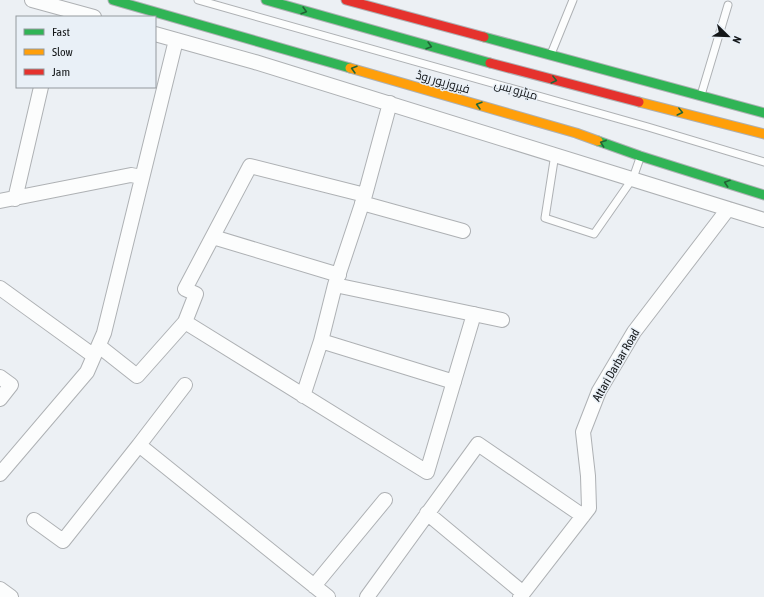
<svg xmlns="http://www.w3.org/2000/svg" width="764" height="597" viewBox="0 0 764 597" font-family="'Asap Condensed',Cairo,sans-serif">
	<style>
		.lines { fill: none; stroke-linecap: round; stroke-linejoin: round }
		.lane-casing { stroke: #aeb1b4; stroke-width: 9 }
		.street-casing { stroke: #aeb1b4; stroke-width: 16 }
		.fast-casing { stroke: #aeb1b4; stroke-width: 11 }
		.slow-casing { stroke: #aeb1b4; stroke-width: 11 }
		.jam-casing { stroke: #aeb1b4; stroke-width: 11 }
		.lane { stroke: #fcfdfd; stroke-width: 7 }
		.street { stroke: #fcfdfd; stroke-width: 14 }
		.fast { stroke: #30b455; stroke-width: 9 }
		.slow { stroke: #ff9f0a; stroke-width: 9 }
		.jam { stroke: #e5322d; stroke-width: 9 }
		.oneway { stroke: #226536 }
		.labels { text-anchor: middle; stroke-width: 3; stroke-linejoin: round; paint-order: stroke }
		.street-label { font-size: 12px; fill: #131618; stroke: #e9f0f7 }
	</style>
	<rect width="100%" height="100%" fill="#ecf0f4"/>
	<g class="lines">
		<g class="lane-casing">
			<path id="lane" d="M 198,0 L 648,127 L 764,162
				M 551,54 L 573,0
				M 701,95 L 728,5
				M 555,154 L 545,218 L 594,234 L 633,178 L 640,158"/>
		</g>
		<g class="street-casing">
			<path id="street" d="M 32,0 L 94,17
				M 155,34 L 255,62 L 764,220
				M 365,195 L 250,166 L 185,289 L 196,294 L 185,322 L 427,472 L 474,314
				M 15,199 L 41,87
				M 0,201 L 131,175 L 142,177
				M 362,203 L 463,231
				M 213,237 L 339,275
				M 335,285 L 502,320
				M 0,288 L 94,356
				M 321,341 L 454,382
				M 99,346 L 137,376 L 185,322
				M 0,377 L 11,385 L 0,399
				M 185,385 L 139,445 L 328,597
				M 303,396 L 321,341 L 335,285 L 365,195 L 390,103
				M 0,474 L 87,372 L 104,333 L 176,40
				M 427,513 L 523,593
				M 34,520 L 63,541 L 139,445
				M 314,586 L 385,500
				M 0,589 L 11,597
				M 367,597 L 478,444 L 583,516
				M 520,597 L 589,508 L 588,476 L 583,432 L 599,391 L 634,332 L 728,209"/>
		</g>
		<g class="fast-casing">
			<path id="fast" d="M 113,0 L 350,68
				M 266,0 L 490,63
				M 484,37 L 764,113
				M 598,141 L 640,156 L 764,195"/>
		</g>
		<g class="slow-casing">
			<path id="slow" d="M 350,68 L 576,133 L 598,141
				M 639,102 L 764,134"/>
		</g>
		<g class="jam-casing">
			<path id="jam" d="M 346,0 L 484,37
				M 490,63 L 639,102"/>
		</g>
		<use href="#lane" class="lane"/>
		<use href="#street" class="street"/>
		<use href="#fast" class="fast"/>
		<use href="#slow" class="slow"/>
		<use href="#jam" class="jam"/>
	</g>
	<defs><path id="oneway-chevron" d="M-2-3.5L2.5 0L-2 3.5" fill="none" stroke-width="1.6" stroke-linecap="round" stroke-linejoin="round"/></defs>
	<g class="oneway">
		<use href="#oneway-chevron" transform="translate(304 11) rotate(16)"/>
		<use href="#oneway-chevron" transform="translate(429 46) rotate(16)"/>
		<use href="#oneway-chevron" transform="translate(354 69) rotate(-164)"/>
		<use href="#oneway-chevron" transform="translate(554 80) rotate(14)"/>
		<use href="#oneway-chevron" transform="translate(479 105) rotate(-164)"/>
		<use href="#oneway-chevron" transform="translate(680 112) rotate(14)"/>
		<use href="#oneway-chevron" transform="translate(603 143) rotate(-160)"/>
		<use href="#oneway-chevron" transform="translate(727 183) rotate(-162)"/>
	</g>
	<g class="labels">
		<g class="street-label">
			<text transform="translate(443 82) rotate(16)" y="4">فیروزپور روڈ</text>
			<text transform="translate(516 90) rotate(16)" y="4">میٹرو بس</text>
			<text transform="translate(616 365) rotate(-60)" y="4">Attari Darbar Road</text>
		</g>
	</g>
	<rect x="16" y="16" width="140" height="72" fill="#e9f0f7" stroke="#93999e"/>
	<rect x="24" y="29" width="20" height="6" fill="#30b455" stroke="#93999e"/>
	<text x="52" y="36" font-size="12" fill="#131618">Fast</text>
	<rect x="24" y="49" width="20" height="6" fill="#ff9f0a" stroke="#93999e"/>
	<text x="52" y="56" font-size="12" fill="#131618">Slow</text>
	<rect x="24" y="69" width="20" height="6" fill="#e5322d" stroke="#93999e"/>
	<text x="52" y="76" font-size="12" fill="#131618">Jam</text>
	<g transform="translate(728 36) rotate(113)" stroke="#e9f0f7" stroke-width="3" paint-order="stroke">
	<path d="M0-3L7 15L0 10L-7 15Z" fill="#131618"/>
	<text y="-6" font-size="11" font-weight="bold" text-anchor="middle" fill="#131618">N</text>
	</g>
</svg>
